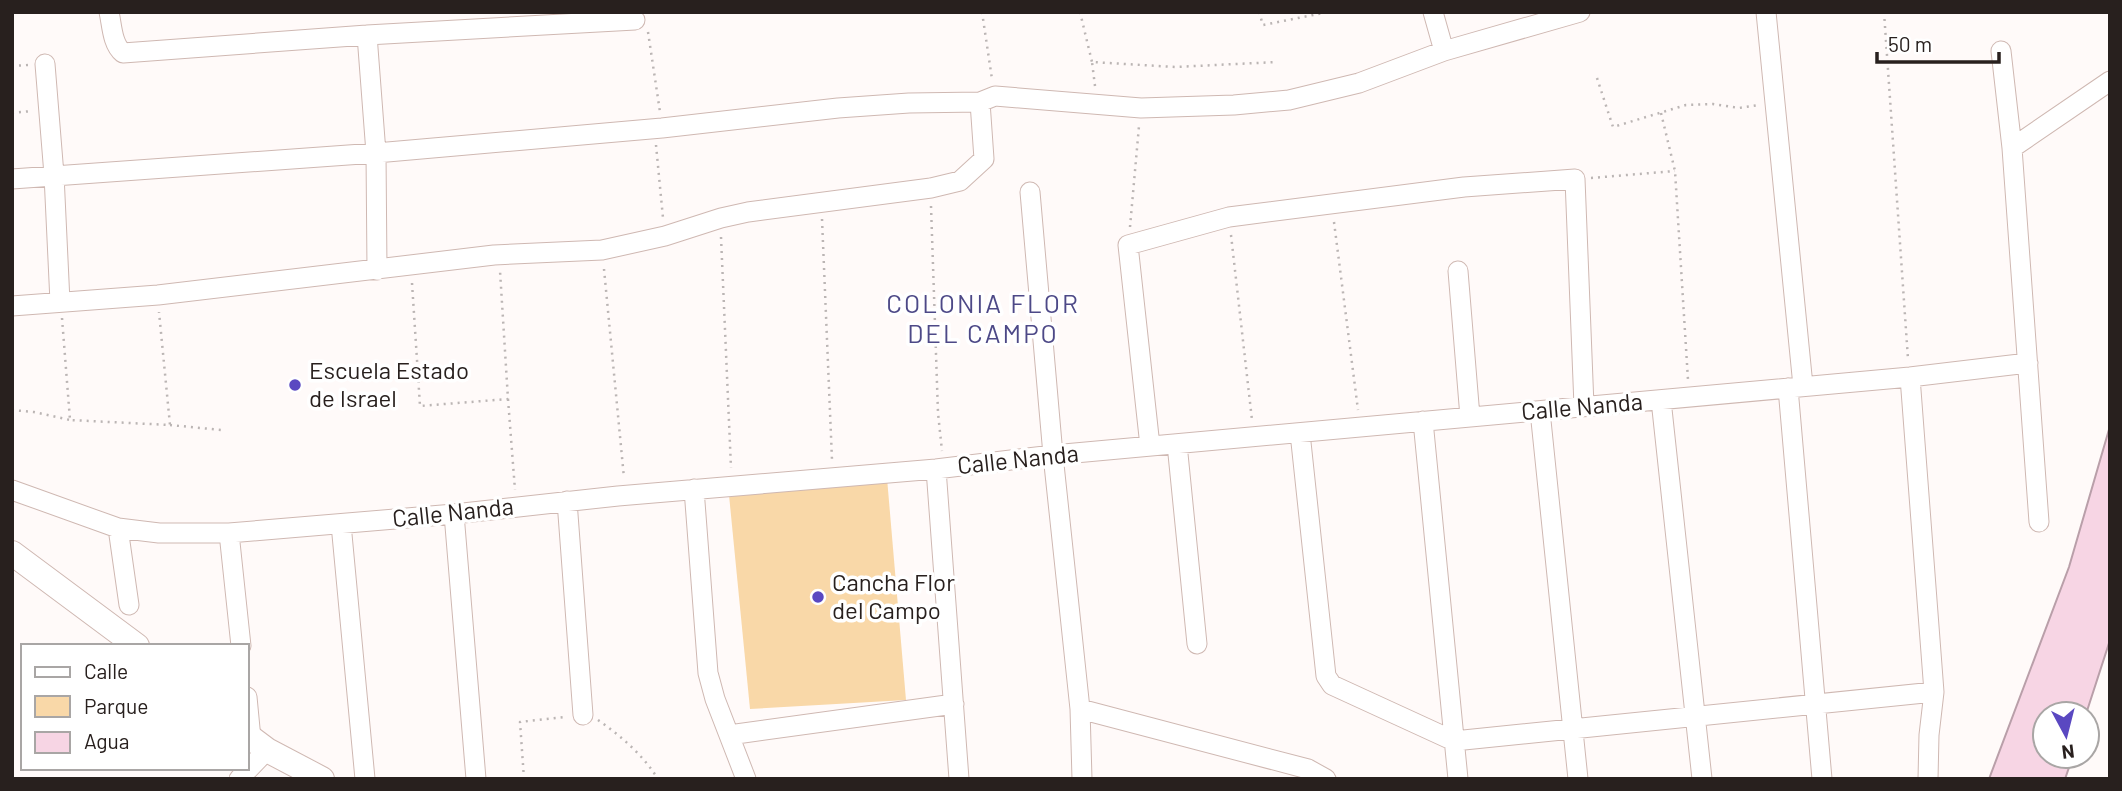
<svg xmlns="http://www.w3.org/2000/svg" width="2122" height="791" viewBox="0 0 2122 791" font-family="Barlow,sans-serif">
	<style>
		.green { fill: #f9d8a8 }
		.water { fill: #f7d5e4; stroke: #b99fa9; stroke-width: 2 }
		.lines { fill: none; stroke-linecap: round; stroke-linejoin: round }
		.minor-casing { stroke: #cfb8b2; stroke-width: 21 }
		.tertiary-casing { stroke: #cfb8b2; stroke-width: 26 }
		.path { stroke: #bbb5b4; stroke-width: 2.5; stroke-dasharray: 2 5; stroke-linecap: butt }
		.minor { stroke: #fff; stroke-width: 19 }
		.tertiary { stroke: #fff; stroke-width: 24 }
		.poi-dot { fill: #5a48c1; stroke: #fff; stroke-width: 2.5 }
		.labels { text-anchor: middle; stroke-width: 7; stroke-linejoin: round; paint-order: stroke }
		.poi-label { font-size: 24px; fill: #28201e; stroke: #fff; text-anchor: start }
		.street-label { font-size: 24px; fill: #28201e; stroke: #fff }
		.neighbourhood-label { font-size: 26px; letter-spacing: 2px; fill: #4d4987; stroke: #fff }
	</style>
	<rect width="100%" height="100%" fill="#fffaf9"/>
	<path class="green" d="M 887,478 L 906,700 L 750,709 L 729,495 Z"/>
	<path class="water" d="M 2110,426 L 2110,640 L 2086,714 L 2045,714 L 2045,756 L 2073,756 L 2065,779 L 1989,779 L 2069,567 Z"/>
	<g class="lines">
		<g class="minor-casing">
			<path id="minor" d="M 109,12 C 112,25 112,44 123,53 L 367,35 L 635,20
				M 1433,12 L 1444,51
				M 1766,12 L 1803,386
				M 367,35 L 376,153 L 377,270
				M 2001,51 L 2012,148 L 2039,522
				M 45,64 L 54,175 L 60,302
				M 2012,148 L 2110,81
				M 12,179 L 376,153 L 662,128 L 838,108 L 909,103 L 980,102 L 995,96 L 1141,108 L 1234,105 L 1289,100 L 1359,83 L 1444,51 L 1580,12
				M 1030,192 L 1053,455 L 1080,709 L 1082,779
				M 1458,271 L 1470,417
				M 12,306 L 158,295 L 494,255 L 602,250 L 665,236 L 721,218 L 748,212 L 931,188 L 960,181 L 984,159 L 980,102
				M 1910,377 L 1934,692 L 1929,735 L 1928,779
				M 1788,388 L 1822,779
				M 1661,400 L 1702,779
				M 1540,411 L 1578,779
				M 1423,421 L 1458,779
				M 1300,433 L 1326,676 L 1332,685 L 1454,741 L 1934,692
				M 1177,444 L 1197,644
				M 1150,446 L 1128,245 L 1229,217 L 1464,187 L 1575,179 L 1584,406
				M 936,469 L 959,779
				M 694,489 L 708,673 L 715,699 L 746,779
				M 12,490 L 118,528 L 159,533 L 229,533 L 454,514 L 618,496 L 936,469 L 1053,455 L 1910,377 L 2028,363
				M 567,501 L 583,715
				M 454,514 L 476,779
				M 341,524 L 365,779
				M 118,528 L 129,605
				M 229,533 L 241,646
				M 247,697 L 251,739
				M 1080,709 L 1308,769 L 1326,779
				M 729,735 L 954,704
				M 239,779 L 267,750"/>
		</g>
		<g class="tertiary-casing">
			<path id="tertiary" d="M 12,553 L 137,646
				M 247,735 L 267,750 L 322,779"/>
		</g>
		<path class="path" d="M 982,12 L 992,79
			M 1080,12 L 1092,62
			M 1259,12 L 1263,25 L 1328,12
			M 1884,12 L 1908,359
			M 1949,12 L 1954,12
			M 648,32 L 660,112
			M 12,66 L 28,65
			M 1597,78 L 1613,127 L 1686,105 L 1713,104 L 1739,108 L 1759,105
			M 1095,86 L 1092,62 L 1175,67 L 1277,62
			M 12,113 L 32,111
			M 1661,113 L 1675,171 L 1688,380
			M 656,145 L 663,218
			M 1591,178 L 1675,171
			M 931,206 L 938,413 L 942,451
			M 822,219 L 832,460
			M 1334,222 L 1358,410
			M 1130,227 L 1139,126
			M 1231,235 L 1252,420
			M 721,237 L 731,468
			M 604,269 L 624,478
			M 412,283 L 420,406 L 508,399 L 500,271
			M 62,318 L 70,420 L 170,425 L 159,312
			M 508,399 L 515,490
			M 12,410 L 34,412 L 70,420
			M 170,425 L 221,430
			M 598,720 C 621,736 643,755 658,779
			M 524,779 L 520,722 L 565,717"/>
		<use href="#minor" class="minor"/>
		<use href="#tertiary" class="tertiary"/>
	</g>
	<g class="poi-dot">
		<circle cx="295" cy="385" r="7"/>
		<circle cx="818" cy="597" r="7"/>
	</g>
	<g class="labels">
		<g class="poi-label">
			<text x="309" y="379">Escuela Estado<tspan x="309" dy="28">de Israel</tspan></text>
			<text x="832" y="591">Cancha Flor<tspan x="832" dy="28">del Campo</tspan></text>
		</g>
		<g class="street-label">
			<text transform="translate(1582 407) rotate(-5)" y="8">Calle Nanda</text>
			<text transform="translate(1018 460) rotate(-6)" y="8">Calle Nanda</text>
			<text transform="translate(453 513) rotate(-6)" y="8">Calle Nanda</text>
		</g>
		<g class="neighbourhood-label">
			<text x="983" y="313">COLONIA FLOR<tspan x="983" dy="30">DEL CAMPO</tspan></text>
		</g>
	</g>
	<rect width="2122" height="791" fill="none" stroke="#28201e" stroke-width="28"/>
	<rect x="21" y="644" width="228" height="126" fill="#ffffff" stroke="#a9a6a5" stroke-width="2"/>
	<rect x="35" y="667" width="35" height="10" fill="#ffffff" stroke="#a9a6a5" stroke-width="2"/>
	<text x="84" y="679" font-size="21" fill="#28201e">Calle</text>
	<rect x="35" y="696" width="35" height="21" fill="#f9d8a8" stroke="#a9a6a5" stroke-width="2"/>
	<text x="84" y="714" font-size="21" fill="#28201e">Parque</text>
	<rect x="35" y="732" width="35" height="21" fill="#f7d5e4" stroke="#a9a6a5" stroke-width="2"/>
	<text x="84" y="749" font-size="21" fill="#28201e">Agua</text>
	<g transform="translate(2066 735) rotate(173)"><circle r="33" fill="#ffffff" stroke="#a9a6a5" stroke-width="2"/>
	<path d="M0-5L12 26L0 18L-12 26Z" fill="#5a48c1"/>
	<text y="-10" font-size="19" font-weight="bold" text-anchor="middle" fill="#28201e">N</text>
	</g>
	<path d="M1877 52v10h122v-10" fill="none" stroke="#28201e" stroke-width="3.5"/>
	<text x="1888" y="52" font-size="21" fill="#28201e" stroke="#ffffff" stroke-width="5" paint-order="stroke">50 m</text>
</svg>
